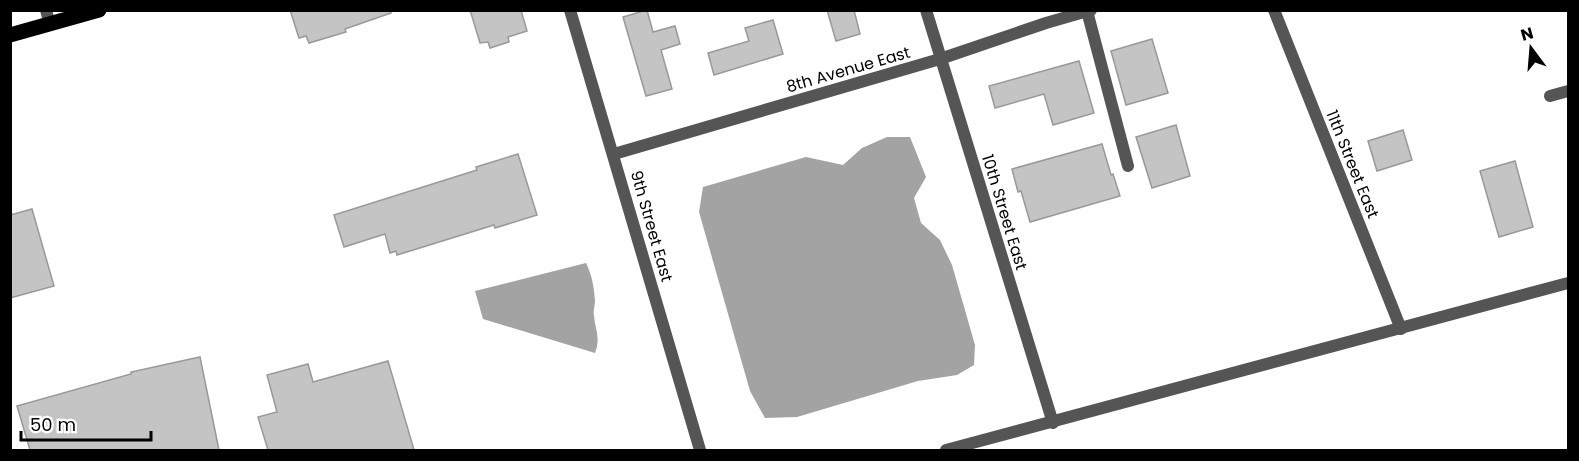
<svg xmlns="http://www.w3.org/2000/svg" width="1579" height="461" viewBox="0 0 1579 461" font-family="Poppins,sans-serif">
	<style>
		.water { fill: #a3a3a3 }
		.building { fill: #c4c4c4; stroke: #999; stroke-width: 1.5 }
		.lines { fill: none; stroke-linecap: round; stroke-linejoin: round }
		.minor { stroke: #555; stroke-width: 12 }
		.tertiary { stroke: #555; stroke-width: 12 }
		.primary { stroke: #000; stroke-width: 15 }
		.labels { text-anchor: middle; stroke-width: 5; stroke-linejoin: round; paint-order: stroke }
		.street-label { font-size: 16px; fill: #000; stroke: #fff }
	</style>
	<rect width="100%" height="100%" fill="#fff"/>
	<path class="water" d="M 887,137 L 910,137 L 926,177 L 914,198 L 921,223 L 940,240 L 952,265 L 975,345 L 974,365 L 957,375 L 918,381 L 797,417 L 765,418 L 750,391 L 699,212 L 703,187 L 806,157 L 843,165 L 862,148 Z
		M 586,263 C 592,275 594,287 595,301 C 595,305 593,311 594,315 C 595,330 601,337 595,353 L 483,319 L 475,291 Z"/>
	<path class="building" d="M 290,10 L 390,10 L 391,13 L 345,29 L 346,32 L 309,43 L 306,36 L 299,38 Z
		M 470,10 L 521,10 L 527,31 L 508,37 L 509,42 L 490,48 L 488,42 L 480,43 Z
		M 647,10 L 653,32 L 675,26 L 680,44 L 661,50 L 672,89 L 646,96 L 623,17 Z
		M 827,10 L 854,10 L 860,34 L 836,41 Z
		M 773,20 L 783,54 L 714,75 L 708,53 L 749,41 L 745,28 Z
		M 1152,39 L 1168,93 L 1126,105 L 1111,51 Z
		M 1079,61 L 1094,113 L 1053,125 L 1044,94 L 995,108 L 989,86 Z
		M 1176,125 L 1190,176 L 1152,188 L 1136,137 Z
		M 1403,130 L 1412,160 L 1377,171 L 1368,141 Z
		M 1102,144 L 1111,175 L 1113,174 L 1120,196 L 1030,222 L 1021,191 L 1018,192 L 1012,169 Z
		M 518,154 L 537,215 L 495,228 L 494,225 L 397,255 L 396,251 L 390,253 L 385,234 L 344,247 L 334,215 L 477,170 L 476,167 Z
		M 1515,161 L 1533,227 L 1499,237 L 1480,171 Z
		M 32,209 L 54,286 L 10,298 L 10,215 Z
		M 200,357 L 219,450 L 30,450 L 17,406 L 131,374 L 131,372 Z
		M 388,361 L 414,450 L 268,450 L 258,417 L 277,412 L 267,375 L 308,364 L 313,382 Z"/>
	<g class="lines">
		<path class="minor" d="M 46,10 L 50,25
			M 926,10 L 1053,423
			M 1274,10 L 1401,329
			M 1087,11 L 1128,166
			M 1550,96 L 1568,91
			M 614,154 L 940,59 L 1046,23 L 1091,10"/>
		<path class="tertiary" d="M 570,10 L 700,450
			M 946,450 L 1568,283"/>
		<path class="primary" d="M 10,35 L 99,10"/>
	</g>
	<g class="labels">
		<g class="street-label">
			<text transform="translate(848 69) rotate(-16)" y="6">8th Avenue East</text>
			<text transform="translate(1353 164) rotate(68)" y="6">11th Street East</text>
			<text transform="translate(1005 212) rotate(73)" y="6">10th Street East</text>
			<text transform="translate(652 226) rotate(74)" y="6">9th Street East</text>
		</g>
	</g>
	<rect width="1579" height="461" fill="none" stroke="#000000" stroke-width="24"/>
	<g transform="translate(1531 48) rotate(344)" stroke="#ffffff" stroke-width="4.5" paint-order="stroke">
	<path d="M0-4.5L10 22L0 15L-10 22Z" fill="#000000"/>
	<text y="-9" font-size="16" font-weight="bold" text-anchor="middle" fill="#000000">N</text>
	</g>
	<path d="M21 431v9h130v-9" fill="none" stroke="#000000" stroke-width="3"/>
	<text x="30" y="431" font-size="18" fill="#000000" stroke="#ffffff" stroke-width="4.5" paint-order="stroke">50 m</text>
</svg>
